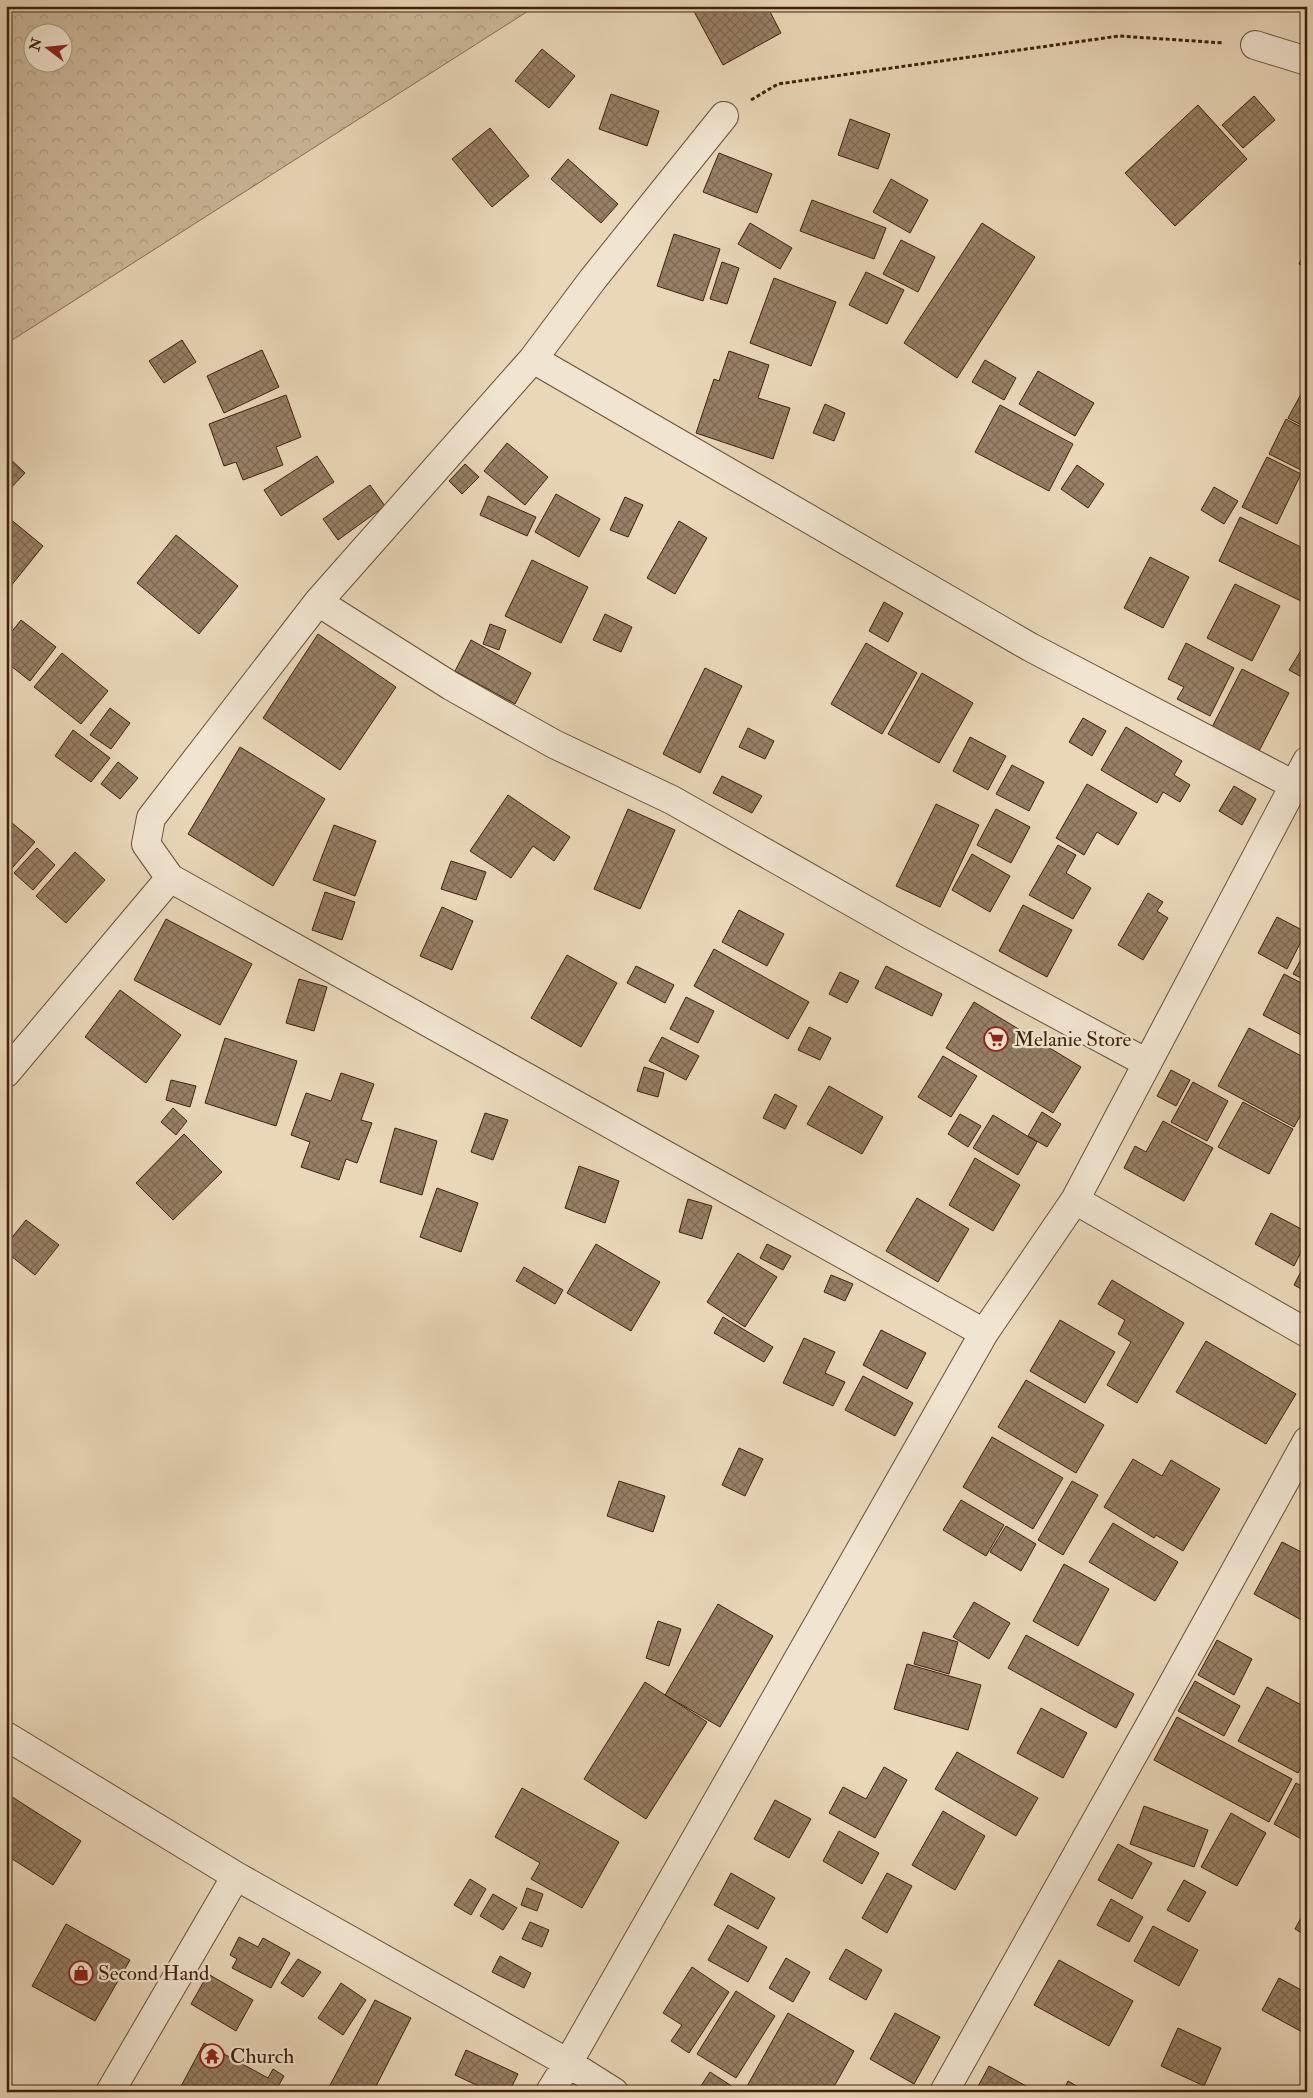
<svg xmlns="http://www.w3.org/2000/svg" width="1313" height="2098" viewBox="0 0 1313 2098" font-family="'IM FELL Double Pica',serif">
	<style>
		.forest { fill: url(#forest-crowns); stroke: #866c54; fill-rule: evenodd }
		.building { fill: url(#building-cross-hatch); stroke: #3f210c }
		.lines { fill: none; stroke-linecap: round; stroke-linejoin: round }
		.minor-casing { stroke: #6a4e37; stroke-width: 30 }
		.path { stroke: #3f210c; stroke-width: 3; stroke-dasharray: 4 2.5; stroke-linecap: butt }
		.minor { stroke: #f1e5d1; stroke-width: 28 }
		.labels { text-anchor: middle; stroke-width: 4.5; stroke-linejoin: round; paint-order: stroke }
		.poi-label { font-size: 21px; fill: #3f210c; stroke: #f1e5d1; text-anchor: start }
	</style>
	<defs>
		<pattern id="forest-crowns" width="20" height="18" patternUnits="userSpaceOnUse" patternTransform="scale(1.25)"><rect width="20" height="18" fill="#ccb89b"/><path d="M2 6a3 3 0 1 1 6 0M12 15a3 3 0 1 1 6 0" fill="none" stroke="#b09e84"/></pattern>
		<pattern id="building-cross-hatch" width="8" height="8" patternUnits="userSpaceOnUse" patternTransform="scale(1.25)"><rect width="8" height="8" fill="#978065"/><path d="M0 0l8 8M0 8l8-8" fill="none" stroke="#7d6852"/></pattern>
	</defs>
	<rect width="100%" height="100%" fill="#e9d7b8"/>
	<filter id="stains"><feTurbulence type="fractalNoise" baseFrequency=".004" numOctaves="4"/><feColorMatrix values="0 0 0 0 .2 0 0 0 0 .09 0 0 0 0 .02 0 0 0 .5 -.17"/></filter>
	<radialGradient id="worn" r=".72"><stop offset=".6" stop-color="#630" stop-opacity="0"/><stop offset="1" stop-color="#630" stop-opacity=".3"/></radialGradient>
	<path class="forest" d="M 6,6 L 536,6 L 6,344 ZM 32,32 L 62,32 L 62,62 L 32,62 Z"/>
	<path class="building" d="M 691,6 L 767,6 L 781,33 L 723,65 Z
		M 542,49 L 575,76 L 549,108 L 515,81 Z
		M 611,94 L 659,111 L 647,146 L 599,129 Z
		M 1254,96 L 1275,120 L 1243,148 L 1222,125 Z
		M 1198,105 L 1247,159 L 1175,226 L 1125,173 Z
		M 850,119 L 890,134 L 878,169 L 838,155 Z
		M 490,128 L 529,176 L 492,207 L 452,159 Z
		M 719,153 L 772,174 L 757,213 L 703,192 Z
		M 568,159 L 618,204 L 601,223 L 551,179 Z
		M 891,179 L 928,200 L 910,233 L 873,212 Z
		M 812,200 L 886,228 L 874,259 L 800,231 Z
		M 750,223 L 792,248 L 780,269 L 738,244 Z
		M 982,223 L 1035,257 L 957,378 L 904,343 Z
		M 674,234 L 720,249 L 703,301 L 657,286 Z
		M 901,240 L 935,257 L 918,292 L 883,274 Z
		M 1307,246 L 1307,268 L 1299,264 Z
		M 722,262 L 739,268 L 727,304 L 710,299 Z
		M 866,272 L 904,290 L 887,324 L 849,305 Z
		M 774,278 L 836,302 L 811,366 L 750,343 Z
		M 182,340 L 196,362 L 164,383 L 149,361 Z
		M 262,350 L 279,387 L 224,413 L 207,376 Z
		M 729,351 L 769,365 L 758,398 L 790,408 L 773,459 L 696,433 L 714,379 L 719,381 Z
		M 985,360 L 1016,378 L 1004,400 L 972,382 Z
		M 1038,371 L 1094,403 L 1075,436 L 1019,404 Z
		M 1307,383 L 1307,428 L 1288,418 Z
		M 286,395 L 301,437 L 276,447 L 283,465 L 243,480 L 236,462 L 224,466 L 209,424 Z
		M 825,404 L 845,413 L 834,441 L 813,433 Z
		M 1000,405 L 1073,444 L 1049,491 L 975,452 Z
		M 1286,419 L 1307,430 L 1307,459 L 1301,470 L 1269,454 Z
		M 507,443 L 548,477 L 525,505 L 484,471 Z
		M 6,455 L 25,473 L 6,493 Z
		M 317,456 L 334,482 L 281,516 L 264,490 Z
		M 1267,457 L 1301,474 L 1277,524 L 1242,507 Z
		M 465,464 L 479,477 L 462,494 L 449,481 Z
		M 1077,465 L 1104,484 L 1088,508 L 1061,489 Z
		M 370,485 L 385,506 L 338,540 L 323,519 Z
		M 1214,487 L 1238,501 L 1224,524 L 1201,510 Z
		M 556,494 L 600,519 L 579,557 L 535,532 Z
		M 488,496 L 536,517 L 527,536 L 480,515 Z
		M 625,497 L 643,505 L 628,537 L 610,530 Z
		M 1240,517 L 1307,550 L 1307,600 L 1305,603 L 1219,561 Z
		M 9,518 L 43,546 L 6,592 L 6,522 Z
		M 679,521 L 707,538 L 675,594 L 647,578 Z
		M 176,535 L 238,586 L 199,634 L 137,583 Z
		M 1150,557 L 1189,577 L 1163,628 L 1124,608 Z
		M 532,560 L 588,587 L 561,643 L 505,616 Z
		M 1235,584 L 1280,606 L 1252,661 L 1207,638 Z
		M 884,602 L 903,613 L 888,642 L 869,631 Z
		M 605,614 L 632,627 L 621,652 L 593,640 Z
		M 21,620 L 56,647 L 30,681 L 6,662 L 6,639 Z
		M 490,624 L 506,630 L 499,650 L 483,644 Z
		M 318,634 L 396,687 L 340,770 L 263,718 Z
		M 471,640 L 531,673 L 515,704 L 455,671 Z
		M 1306,642 L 1307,643 L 1307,680 L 1289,670 Z
		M 866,643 L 917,673 L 882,734 L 831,704 Z
		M 1186,643 L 1234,668 L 1210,716 L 1177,699 L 1184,687 L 1168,679 Z
		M 62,653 L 108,691 L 81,724 L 34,687 Z
		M 705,668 L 742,686 L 700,773 L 663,754 Z
		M 1242,669 L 1289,693 L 1259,751 L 1212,727 Z
		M 922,673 L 973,703 L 939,763 L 888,734 Z
		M 110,708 L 130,723 L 111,749 L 90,735 Z
		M 1083,718 L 1106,731 L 1092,756 L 1069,742 Z
		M 1126,727 L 1182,761 L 1174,775 L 1190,785 L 1180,802 L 1163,792 L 1157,803 L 1101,770 Z
		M 748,728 L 774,741 L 765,759 L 739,747 Z
		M 73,730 L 110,758 L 91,782 L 55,756 Z
		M 970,737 L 1006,756 L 988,790 L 953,771 Z
		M 240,747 L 325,799 L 273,886 L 188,834 Z
		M 118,762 L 138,778 L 120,799 L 101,784 Z
		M 1012,765 L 1044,782 L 1029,811 L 996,794 Z
		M 722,776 L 762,796 L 752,813 L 713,793 Z
		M 1087,784 L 1137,813 L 1118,845 L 1097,832 L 1084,855 L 1056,838 Z
		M 1234,786 L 1256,799 L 1242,825 L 1219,811 Z
		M 508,795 L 570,837 L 554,861 L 533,846 L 511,878 L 470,851 Z
		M 936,804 L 979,825 L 940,907 L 896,886 Z
		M 628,809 L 675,830 L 640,909 L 594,889 Z
		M 996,809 L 1030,827 L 1011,863 L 977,845 Z
		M 6,818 L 35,842 L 6,875 Z
		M 334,825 L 376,841 L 355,896 L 313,880 Z
		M 1058,845 L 1076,855 L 1066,873 L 1091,888 L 1073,919 L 1029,895 Z
		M 37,848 L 55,865 L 33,890 L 14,873 Z
		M 75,852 L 105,880 L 66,923 L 36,896 Z
		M 972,854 L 1010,876 L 990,912 L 952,890 Z
		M 451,861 L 486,872 L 476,900 L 441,889 Z
		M 325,892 L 355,902 L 342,940 L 312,930 Z
		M 1148,893 L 1163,902 L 1157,911 L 1168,918 L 1143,960 L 1118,945 Z
		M 1023,905 L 1072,930 L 1047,977 L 999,951 Z
		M 442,907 L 473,921 L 452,970 L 420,956 Z
		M 739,910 L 784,934 L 767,966 L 722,942 Z
		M 1277,917 L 1306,932 L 1287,969 L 1258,953 Z
		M 166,919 L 252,964 L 220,1025 L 134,980 Z
		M 714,949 L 809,1002 L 788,1039 L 694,986 Z
		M 1306,950 L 1307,950 L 1307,981 L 1293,974 Z
		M 567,955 L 617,983 L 581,1047 L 531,1018 Z
		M 636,966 L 674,985 L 665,1003 L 627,983 Z
		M 886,966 L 942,994 L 932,1016 L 875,988 Z
		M 840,972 L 859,981 L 847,1003 L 829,994 Z
		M 1284,974 L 1307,986 L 1307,1038 L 1263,1015 Z
		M 299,979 L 327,987 L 314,1031 L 286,1023 Z
		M 120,990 L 181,1035 L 146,1083 L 85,1037 Z
		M 686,997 L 714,1011 L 698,1043 L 670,1029 Z
		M 974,1002 L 1081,1067 L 1053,1113 L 946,1048 Z
		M 809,1027 L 831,1038 L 820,1060 L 798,1050 Z
		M 1249,1028 L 1307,1059 L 1307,1104 L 1294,1127 L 1218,1086 Z
		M 662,1037 L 699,1056 L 686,1080 L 649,1061 Z
		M 225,1038 L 297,1061 L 276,1126 L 205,1103 Z
		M 943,1056 L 977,1076 L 951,1117 L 918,1097 Z
		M 644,1067 L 664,1073 L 658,1097 L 637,1091 Z
		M 1171,1070 L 1190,1080 L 1176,1106 L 1157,1096 Z
		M 341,1073 L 374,1084 L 361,1120 L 372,1123 L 357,1163 L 346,1159 L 339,1180 L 301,1167 L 310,1142 L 291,1135 L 306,1093 L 331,1101 Z
		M 171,1080 L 196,1086 L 190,1107 L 166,1100 Z
		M 1193,1082 L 1228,1101 L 1207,1141 L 1171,1122 Z
		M 829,1086 L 883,1117 L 862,1154 L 807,1124 Z
		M 775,1094 L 797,1106 L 785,1129 L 763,1118 Z
		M 1243,1102 L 1293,1129 L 1269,1174 L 1218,1147 Z
		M 173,1108 L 187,1121 L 176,1135 L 161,1122 Z
		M 1042,1112 L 1061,1124 L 1047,1147 L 1028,1136 Z
		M 485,1113 L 508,1120 L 493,1160 L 471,1152 Z
		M 960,1114 L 981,1126 L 968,1147 L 948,1134 Z
		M 993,1115 L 1037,1142 L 1018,1175 L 973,1148 Z
		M 1163,1121 L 1213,1148 L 1184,1201 L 1124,1168 L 1135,1146 L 1146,1152 Z
		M 395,1128 L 437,1141 L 422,1195 L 380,1182 Z
		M 184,1134 L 222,1172 L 173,1220 L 136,1183 Z
		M 975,1158 L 1020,1185 L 993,1231 L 949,1205 Z
		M 579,1166 L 619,1181 L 605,1223 L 565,1208 Z
		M 437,1188 L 478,1203 L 461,1252 L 420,1237 Z
		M 917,1198 L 969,1229 L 938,1282 L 886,1251 Z
		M 688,1199 L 712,1206 L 702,1239 L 679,1232 Z
		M 1271,1213 L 1307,1232 L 1307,1240 L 1294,1266 L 1255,1244 Z
		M 26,1220 L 59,1245 L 35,1275 L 6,1252 L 6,1245 Z
		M 596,1244 L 660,1282 L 631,1331 L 567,1293 Z
		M 767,1244 L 791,1256 L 783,1270 L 760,1258 Z
		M 738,1253 L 777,1277 L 745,1327 L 707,1302 Z
		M 1307,1260 L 1307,1292 L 1294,1285 Z
		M 524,1267 L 563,1290 L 555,1304 L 516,1281 Z
		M 831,1275 L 853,1284 L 845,1301 L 824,1292 Z
		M 1112,1280 L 1184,1323 L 1137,1403 L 1107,1385 L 1131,1342 L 1118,1334 L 1125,1320 L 1098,1304 Z
		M 723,1317 L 773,1347 L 764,1362 L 714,1333 Z
		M 1060,1320 L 1115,1352 L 1085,1403 L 1030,1371 Z
		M 881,1330 L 926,1353 L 907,1389 L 863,1365 Z
		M 804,1338 L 835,1352 L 825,1373 L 845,1382 L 833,1406 L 783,1383 Z
		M 1206,1341 L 1296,1394 L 1266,1444 L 1176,1392 Z
		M 863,1376 L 913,1403 L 895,1436 L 845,1410 Z
		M 1026,1380 L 1104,1425 L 1076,1473 L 998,1427 Z
		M 992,1437 L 1063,1478 L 1033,1529 L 963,1487 Z
		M 739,1448 L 763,1459 L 745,1496 L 722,1485 Z
		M 1133,1459 L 1162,1476 L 1171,1460 L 1220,1489 L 1183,1551 L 1156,1535 L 1154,1538 L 1104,1507 Z
		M 619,1481 L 665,1496 L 653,1532 L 607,1516 Z
		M 1072,1481 L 1098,1495 L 1063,1555 L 1038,1540 Z
		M 961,1500 L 1004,1525 L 986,1556 L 943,1530 Z
		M 1113,1523 L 1178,1562 L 1155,1601 L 1089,1562 Z
		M 1006,1526 L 1036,1544 L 1021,1571 L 990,1552 Z
		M 1282,1542 L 1307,1555 L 1307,1623 L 1254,1594 Z
		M 1064,1564 L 1109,1589 L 1078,1646 L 1033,1621 Z
		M 974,1602 L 1010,1623 L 989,1659 L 953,1637 Z
		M 718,1604 L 773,1636 L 720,1727 L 665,1695 Z
		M 658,1621 L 681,1629 L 669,1666 L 646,1658 Z
		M 923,1632 L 958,1642 L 949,1674 L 914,1664 Z
		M 1026,1635 L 1134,1694 L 1116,1728 L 1008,1668 Z
		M 1217,1640 L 1252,1659 L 1234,1695 L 1198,1675 Z
		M 907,1664 L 981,1685 L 968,1730 L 894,1709 Z
		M 1195,1681 L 1240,1706 L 1224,1736 L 1178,1711 Z
		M 645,1682 L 707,1722 L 646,1819 L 584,1779 Z
		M 1267,1687 L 1307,1708 L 1307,1756 L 1298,1773 L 1238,1741 Z
		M 1041,1708 L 1087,1733 L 1063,1778 L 1017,1753 Z
		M 1177,1717 L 1292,1779 L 1269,1822 L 1154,1760 Z
		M 957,1752 L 1038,1798 L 1016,1836 L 935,1789 Z
		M 884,1767 L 907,1780 L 875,1838 L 829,1813 L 843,1787 L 866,1799 Z
		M 1296,1783 L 1307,1789 L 1307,1842 L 1274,1824 Z
		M 522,1788 L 619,1842 L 582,1908 L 531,1879 L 540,1863 L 495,1837 Z
		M 6,1793 L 81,1841 L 53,1885 L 6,1855 Z
		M 775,1800 L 811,1819 L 789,1858 L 754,1839 Z
		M 1144,1806 L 1208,1830 L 1194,1867 L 1130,1844 Z
		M 943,1811 L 985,1836 L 955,1890 L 912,1865 Z
		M 1231,1813 L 1266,1833 L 1237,1886 L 1201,1867 Z
		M 839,1831 L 879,1853 L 862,1884 L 823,1861 Z
		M 1118,1844 L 1152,1863 L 1132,1899 L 1098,1880 Z
		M 731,1873 L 775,1898 L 758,1929 L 714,1905 Z
		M 887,1873 L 912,1886 L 887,1933 L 862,1918 Z
		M 470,1879 L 486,1889 L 471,1915 L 454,1905 Z
		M 1184,1880 L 1206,1892 L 1189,1922 L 1167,1910 Z
		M 527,1888 L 543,1894 L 537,1911 L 521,1905 Z
		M 493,1894 L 517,1908 L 503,1930 L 480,1916 Z
		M 1111,1899 L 1143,1917 L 1129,1942 L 1097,1925 Z
		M 1307,1907 L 1307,1936 L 1295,1929 Z
		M 530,1922 L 549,1930 L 542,1947 L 522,1939 Z
		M 66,1924 L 130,1960 L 95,2021 L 32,1986 Z
		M 728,1925 L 767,1947 L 748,1982 L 708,1960 Z
		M 1153,1926 L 1198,1950 L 1179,1986 L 1134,1961 Z
		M 239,1937 L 258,1947 L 263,1938 L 290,1953 L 271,1988 L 232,1968 L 237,1959 L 230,1955 Z
		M 846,1949 L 882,1970 L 866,2000 L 829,1979 Z
		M 500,1956 L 531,1973 L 524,1988 L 492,1972 Z
		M 786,1958 L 810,1972 L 793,2002 L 769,1988 Z
		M 298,1959 L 321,1972 L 303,1997 L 281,1983 Z
		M 1059,1960 L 1133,2001 L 1109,2046 L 1034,2005 Z
		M 692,1967 L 729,1992 L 689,2053 L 671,2041 L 682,2025 L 663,2013 Z
		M 208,1974 L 253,2000 L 236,2031 L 191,2004 Z
		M 1279,1978 L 1307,1993 L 1307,2028 L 1304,2033 L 1262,2010 Z
		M 341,1983 L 366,2000 L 343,2035 L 318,2018 Z
		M 736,1991 L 775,2016 L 736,2078 L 697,2054 Z
		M 375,2000 L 411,2018 L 373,2092 L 333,2092 L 328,2089 Z
		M 788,2013 L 854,2051 L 831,2092 L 752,2092 L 746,2088 Z
		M 895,2013 L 940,2037 L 914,2084 L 870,2059 Z
		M 1178,2028 L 1221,2048 L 1204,2086 L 1161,2066 Z
		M 204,2043 L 268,2078 L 273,2069 L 284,2076 L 275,2092 L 178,2092 Z
		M 466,2050 L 518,2074 L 509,2092 L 491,2092 L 455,2075 Z
		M 989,2066 L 1028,2087 L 1025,2092 L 975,2092 Z
		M 710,2072 L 741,2092 L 697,2092 Z
		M 1068,2081 L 1087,2092 L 1063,2092 Z
		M 1133,2086 L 1144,2092 L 1129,2092 Z"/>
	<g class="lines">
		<g class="minor-casing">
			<path id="minor" d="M 1255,45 L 1307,61
				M 533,359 L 593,279 L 724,116
				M 318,602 L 451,686 L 554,744 L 672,800 L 910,935 L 1147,1063
				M 170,878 L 984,1333
				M 6,1073 L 170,878 L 146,844 L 151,818 L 318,602 L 533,359 L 1030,647 L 1294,785
				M 1075,1200 L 1307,1333
				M 6,1736 L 236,1876 L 568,2063 L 614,2092
				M 110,2092 L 236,1876
				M 550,2092 L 568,2063 L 984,1333 L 1075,1200 L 1307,761
				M 944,2092 L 1160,1707 L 1307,1441"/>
		</g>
		<path class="path" d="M 751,100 L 778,84 L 1119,36 L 1224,43"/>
		<use href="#minor" class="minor"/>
	</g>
	<defs>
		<g id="supermarket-ring" transform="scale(1.25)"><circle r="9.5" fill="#f1e5d1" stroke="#8f2418" stroke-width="1.5"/><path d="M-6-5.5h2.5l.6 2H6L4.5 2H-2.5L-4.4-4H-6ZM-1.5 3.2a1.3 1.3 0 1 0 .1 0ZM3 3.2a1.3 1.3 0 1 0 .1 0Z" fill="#8f2418"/></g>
		<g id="shop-ring" transform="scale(1.25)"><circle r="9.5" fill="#f1e5d1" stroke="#8f2418" stroke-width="1.5"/><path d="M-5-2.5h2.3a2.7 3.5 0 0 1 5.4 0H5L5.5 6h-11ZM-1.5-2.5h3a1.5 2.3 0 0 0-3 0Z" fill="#8f2418"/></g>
		<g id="temple-ring" transform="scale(1.25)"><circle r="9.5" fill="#f1e5d1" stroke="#8f2418" stroke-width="1.5"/><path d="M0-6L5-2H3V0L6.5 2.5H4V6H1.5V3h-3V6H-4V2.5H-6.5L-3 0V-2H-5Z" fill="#8f2418"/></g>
	</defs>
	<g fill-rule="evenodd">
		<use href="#supermarket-ring" x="996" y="1039"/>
		<use href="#shop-ring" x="81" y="1973"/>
		<use href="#temple-ring" x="212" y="2056"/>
	</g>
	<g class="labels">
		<g class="poi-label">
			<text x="1014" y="1046">Melanie Store</text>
			<text x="98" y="1980">Second Hand</text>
			<text x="230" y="2063">Church</text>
		</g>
	</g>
	<rect width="1313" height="2098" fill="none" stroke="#e9d7b8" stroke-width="25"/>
	<rect x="8" y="8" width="1298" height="2083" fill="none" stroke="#3f210c" stroke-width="2.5"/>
	<rect x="12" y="12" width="1288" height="2073" fill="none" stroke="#3f210c"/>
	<g transform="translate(48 48) rotate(286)"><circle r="24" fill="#f1e5d1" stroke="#aa9782"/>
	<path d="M0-4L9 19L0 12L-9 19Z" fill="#8f2418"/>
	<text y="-8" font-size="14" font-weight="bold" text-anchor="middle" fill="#3f210c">N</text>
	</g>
	<rect width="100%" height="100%" filter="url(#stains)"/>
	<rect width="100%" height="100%" fill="url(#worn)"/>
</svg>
